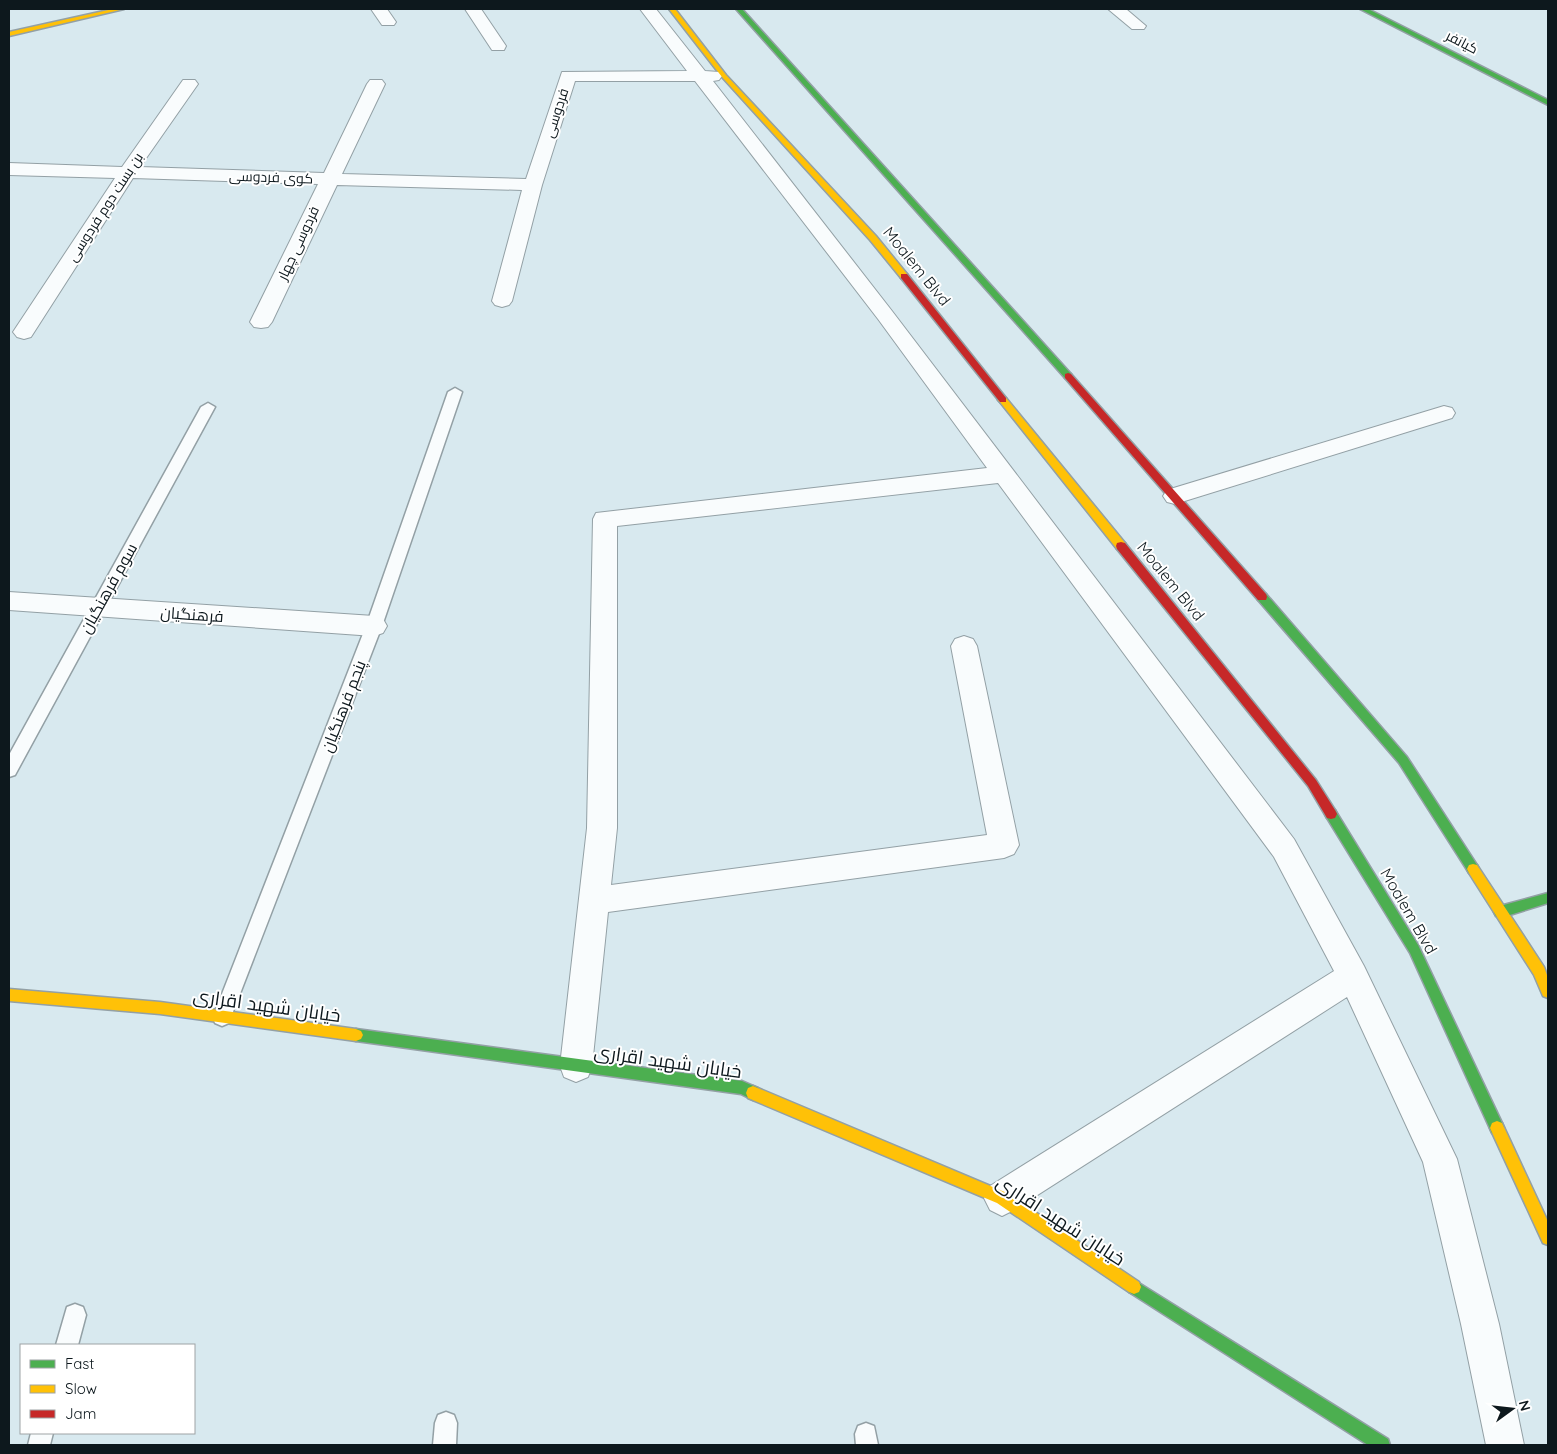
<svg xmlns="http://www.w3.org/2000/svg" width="1557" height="1454" viewBox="0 0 1557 1454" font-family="Quicksand,Cairo,sans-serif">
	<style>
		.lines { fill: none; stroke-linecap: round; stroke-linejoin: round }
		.lane-casing { stroke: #93a0a5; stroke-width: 3 }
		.street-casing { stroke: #93a0a5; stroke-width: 2 }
		.fast-casing { stroke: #93a0a5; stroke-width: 3 }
		.slow-casing { stroke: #93a0a5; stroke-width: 3 }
		.jam-casing { stroke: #93a0a5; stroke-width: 3 }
		.lane { fill: #f9fcfd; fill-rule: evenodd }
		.street { fill: #f9fcfd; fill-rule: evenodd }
		.fast { fill: #4caf50; fill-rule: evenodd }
		.slow { fill: #ffc107; fill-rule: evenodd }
		.jam { fill: #c62828; fill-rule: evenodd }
		.labels { text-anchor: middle; stroke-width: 4; stroke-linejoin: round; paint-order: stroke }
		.far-street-label { font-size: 14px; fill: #0d181d; stroke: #fff }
		.street-label { font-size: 16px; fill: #0d181d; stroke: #fff }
		.near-street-label { font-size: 19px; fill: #0d181d; stroke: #fff }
	</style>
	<rect width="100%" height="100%" fill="#d8e9ef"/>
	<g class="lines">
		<g class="lane-casing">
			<path id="lane" d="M 455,388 L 462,392 L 382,626 L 231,1017 L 229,1023 L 222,1026 L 215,1023 L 213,1017 L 366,626 L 448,392 Z
				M 208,403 L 215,407 L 15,775 L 9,777 L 9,755 L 201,407 Z
				M 75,1304 L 83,1307 L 86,1315 L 78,1345 L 56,1345 L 67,1307 Z
				M 446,1412 L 454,1415 L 457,1423 L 456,1445 L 433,1445 L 435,1423 L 438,1415 Z
				M 866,1423 L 874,1426 L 878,1445 L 856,1445 L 855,1434 L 858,1426 Z
				M 31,1433 L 53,1433 L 50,1445 L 28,1445 Z"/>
		</g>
		<g class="street-casing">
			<path id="street" d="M 371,9 L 387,9 L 396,22 L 394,25 L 382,25 Z
				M 465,9 L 481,9 L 506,46 L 504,50 L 492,50 Z
				M 640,9 L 656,9 L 705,71 L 719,72 L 722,76 L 719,80 L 713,81 L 892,311 L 1294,839 L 1364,966 L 1457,1159 L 1499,1324 L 1524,1445 L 1486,1445 L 1461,1324 L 1423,1162 L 1347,997 L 1014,1210 L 1002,1216 L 990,1210 L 984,1198 L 990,1186 L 1334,971 L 1274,857 L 998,483 L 617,526 L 617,828 L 611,885 L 987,835 L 951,646 L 955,639 L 964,636 L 973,639 L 977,646 L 1019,845 L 1014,854 L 1004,858 L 608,912 L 592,1066 L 588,1077 L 576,1082 L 564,1077 L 560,1066 L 587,828 L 593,519 L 596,513 L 987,468 L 878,319 L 695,81 L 575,81 L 542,185 L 512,301 L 509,305 L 502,307 L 495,305 L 492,301 L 522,190 L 337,185 L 272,322 L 268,327 L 261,328 L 254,327 L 250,322 L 318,184 L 133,178 L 31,337 L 24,339 L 17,337 L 13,332 L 115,178 L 9,175 L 9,163 L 122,167 L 183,80 L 195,80 L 198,84 L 140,167 L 324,173 L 367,84 L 370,80 L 382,80 L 385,84 L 342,174 L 526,179 L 562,72 L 687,71 Z
				M 1108,9 L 1126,9 L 1146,26 L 1144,29 L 1132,29 Z
				M 1444,406 L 1452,408 L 1455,413 L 1452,418 L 1175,504 L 1167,502 L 1163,496 L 1167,490 Z
				M 9,592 L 374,616 L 383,619 L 387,626 L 383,633 L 374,636 L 9,610 Z"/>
		</g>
		<g class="fast-casing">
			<path id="fast" d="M 736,9 L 742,9 L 1071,374 L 1071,378 L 1065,378 Z
				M 1360,9 L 1368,9 L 1548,100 L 1548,105 Z
				M 1262,593 L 1266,594 L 1407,757 L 1477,865 L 1479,869 L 1477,873 L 1473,874 L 1469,873 L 1399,763 L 1258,600 L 1257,597 Z
				M 1331,809 L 1335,810 L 1418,945 L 1502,1123 L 1504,1128 L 1502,1133 L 1497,1135 L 1492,1133 L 1410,953 L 1327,818 L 1325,814 L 1327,810 Z
				M 1548,893 L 1548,903 L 1500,918 L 1496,916 L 1494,912 L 1496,908 L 1500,906 Z
				M 356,1029 L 742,1081 L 758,1088 L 760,1093 L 758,1098 L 753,1100 L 741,1094 L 356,1041 L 351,1039 L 349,1035 L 351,1031 Z
				M 1134,1280 L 1388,1439 L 1390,1445 L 1368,1445 L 1129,1292 L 1127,1287 L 1129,1282 Z"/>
		</g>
		<g class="slow-casing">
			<path id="slow" d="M 113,9 L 124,9 L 9,36 L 9,32 Z
				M 669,9 L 675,9 L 726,75 L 876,236 L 907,274 L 907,278 L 901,278 L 870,240 L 722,77 Z
				M 1003,397 L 1006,398 L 1125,543 L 1126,546 L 1125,549 L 1117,549 L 1000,402 L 998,400 Z
				M 1473,864 L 1477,865 L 1544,967 L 1548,978 L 1548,998 L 1543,996 L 1534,975 L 1469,873 L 1467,869 L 1469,865 Z
				M 9,989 L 160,1002 L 356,1029 L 361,1031 L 363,1035 L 361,1039 L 356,1041 L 160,1014 L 9,1001 Z
				M 753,1086 L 1007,1193 L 1139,1282 L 1141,1287 L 1139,1292 L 1134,1294 L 1129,1292 L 997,1203 L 748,1098 L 746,1093 L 748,1088 Z
				M 1497,1121 L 1502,1123 L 1548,1222 L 1548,1245 L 1543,1243 L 1490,1128 L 1492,1123 Z"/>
		</g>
		<g class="jam-casing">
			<path id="jam" d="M 901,274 L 907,274 L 1006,398 L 1006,402 L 1000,402 L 901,278 Z
				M 1068,373 L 1071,374 L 1266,594 L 1267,597 L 1266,600 L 1258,600 L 1065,378 L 1065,374 Z
				M 1121,542 L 1125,543 L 1316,780 L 1335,810 L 1337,814 L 1335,818 L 1331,819 L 1327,818 L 1308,786 L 1117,549 L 1116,546 L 1117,543 Z"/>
		</g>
		<use href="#lane" class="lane"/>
		<use href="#street" class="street"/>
		<use href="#fast" class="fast"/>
		<use href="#slow" class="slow"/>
		<use href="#jam" class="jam"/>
	</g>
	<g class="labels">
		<g class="far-street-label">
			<text transform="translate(1462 42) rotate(27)" y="5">کیانفر</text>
			<text transform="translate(556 113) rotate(-72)" y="5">فردوسی</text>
			<text transform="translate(271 177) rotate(2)" y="5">کوی فردوسی</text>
			<text transform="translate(105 207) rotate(-57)" y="5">بن بست دوم فردوسی</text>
			<text transform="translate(298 243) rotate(-65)" y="5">فردوسی چهار</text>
		</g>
		<g class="street-label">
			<text transform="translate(917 266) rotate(51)" y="6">Moalem Blvd</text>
			<text transform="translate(1171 581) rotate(51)" y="6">Moalem Blvd</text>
			<text transform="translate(108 588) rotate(-61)" y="6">سوم فرهنگیان</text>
			<text transform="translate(192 614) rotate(4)" y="6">فرهنگیان</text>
			<text transform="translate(343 706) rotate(-69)" y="6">پنجم فرهنگیان</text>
			<text transform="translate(1409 911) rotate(60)" y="6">Moalem Blvd</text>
		</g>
		<g class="near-street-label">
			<text transform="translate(267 1005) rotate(8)" y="7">خیابان شهید اقراری</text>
			<text transform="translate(668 1061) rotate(8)" y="7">خیابان شهید اقراری</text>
			<text transform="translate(1061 1220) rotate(33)" y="7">خیابان شهید اقراری</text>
		</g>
	</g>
	<rect width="1557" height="1454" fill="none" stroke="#0d181d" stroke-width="20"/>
	<rect x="20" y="1344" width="175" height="90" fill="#ffffff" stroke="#9ea3a5"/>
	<rect x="30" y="1360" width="25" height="8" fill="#4caf50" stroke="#9ea3a5"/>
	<text x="65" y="1369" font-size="15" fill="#0d181d">Fast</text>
	<rect x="30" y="1385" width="25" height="8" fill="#ffc107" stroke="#9ea3a5"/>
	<text x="65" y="1394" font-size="15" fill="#0d181d">Slow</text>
	<rect x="30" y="1410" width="25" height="8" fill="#c62828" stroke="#9ea3a5"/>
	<text x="65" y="1419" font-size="15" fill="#0d181d">Jam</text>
	<g transform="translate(1512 1409) rotate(75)" stroke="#ffffff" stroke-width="4" paint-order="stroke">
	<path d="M0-4L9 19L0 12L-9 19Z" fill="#0d181d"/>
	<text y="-8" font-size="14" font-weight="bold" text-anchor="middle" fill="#0d181d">N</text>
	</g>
</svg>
